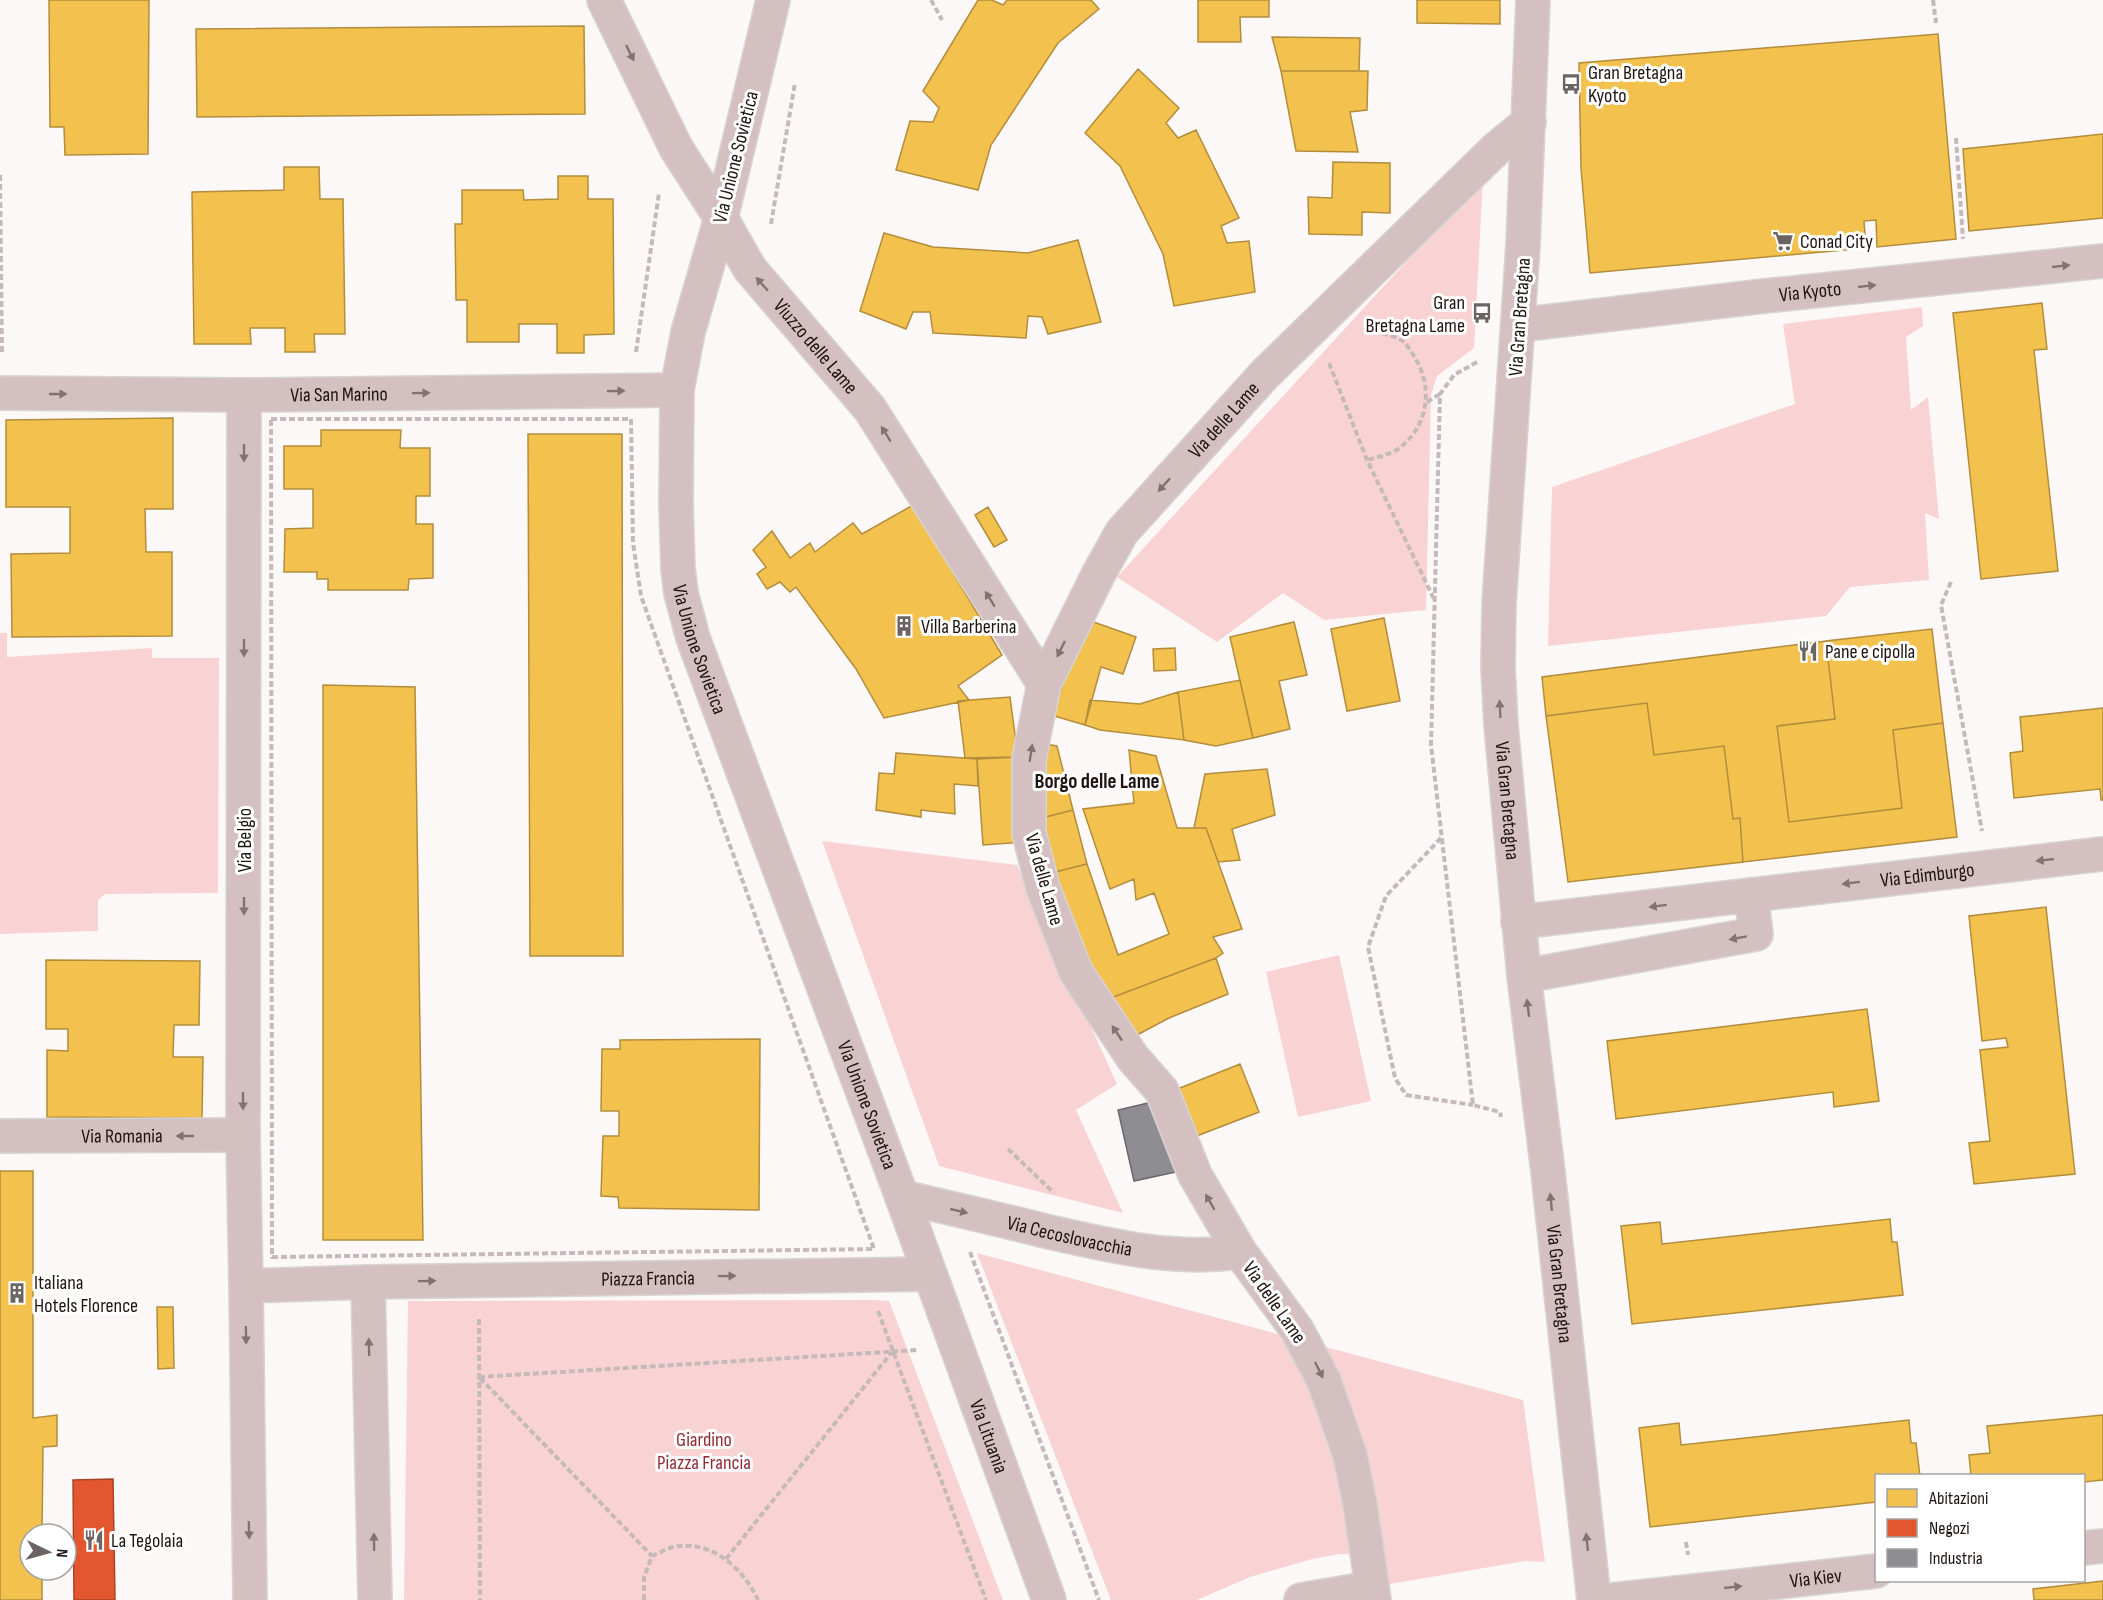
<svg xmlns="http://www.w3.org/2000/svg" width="2103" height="1600" viewBox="0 0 2103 1600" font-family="'Sofia Sans Condensed',sans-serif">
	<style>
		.green { fill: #f9d3d3 }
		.homes { fill: #f2c14e; stroke: #b38d3c; stroke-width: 1.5 }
		.shops { fill: #e4572e; stroke: #a94326; stroke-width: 1.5 }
		.industry { fill: #8d8d92; stroke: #6c686c; stroke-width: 1.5 }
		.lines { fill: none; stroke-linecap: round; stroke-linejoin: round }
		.street-casing { stroke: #d8d4d4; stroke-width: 36 }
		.path { stroke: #c5b9b9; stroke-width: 4; stroke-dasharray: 6 3; stroke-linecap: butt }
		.street { stroke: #d4c0c0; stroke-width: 33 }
		.oneway { fill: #837272 }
		.labels { text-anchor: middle; stroke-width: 6; stroke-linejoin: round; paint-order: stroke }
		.poi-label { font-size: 20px; fill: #1f1313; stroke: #fff; text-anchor: start }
		.street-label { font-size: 20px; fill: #1f1313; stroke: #fff }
		.park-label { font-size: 20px; fill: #912b34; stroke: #fff }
		.neighbourhood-label { font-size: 21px; font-weight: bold; fill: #1f1313; stroke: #fff }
	</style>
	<rect width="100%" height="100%" fill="#fcf8f8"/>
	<path class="green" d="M 1483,178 L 1474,348 L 1437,376 L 1431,395 L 1426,610 L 1324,620 L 1283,593 L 1217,642 L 1117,577 Z
		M 1922,307 L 1923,326 L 1906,337 L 1911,410 L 1928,397 L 1939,519 L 1925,513 L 1929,580 L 1850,587 L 1826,616 L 1548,646 L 1552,487 L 1795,404 L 1783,324 Z
		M 0,633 L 7,633 L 7,657 L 152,648 L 152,658 L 219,658 L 218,893 L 105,894 L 98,900 L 98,931 L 0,934 Z
		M 822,841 L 1017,865 L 1117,1084 L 1076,1110 L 1123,1213 L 939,1166 Z
		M 1339,955 L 1371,1101 L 1298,1117 L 1266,972 Z
		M 977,1253 L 1523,1400 L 1545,1562 L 1525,1561 L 1384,1585 L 1379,1555 L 1340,1554 L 1312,1559 L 1250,1577 L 1197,1600 L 1111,1600 Z
		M 874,1300 L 889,1301 L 1003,1600 L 404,1600 L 408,1301 Z"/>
	<path class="homes" d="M 49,0 L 149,0 L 148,154 L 65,155 L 64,127 L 50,127 Z
		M 978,0 L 992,0 L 1003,5 L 1007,0 L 1091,0 L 1099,9 L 1058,43 L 991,145 L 978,190 L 896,170 L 910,121 L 933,122 L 939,108 L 923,91 Z
		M 1198,0 L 1269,0 L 1269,17 L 1240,17 L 1241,42 L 1198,42 Z
		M 1417,0 L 1500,0 L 1500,24 L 1417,23 Z
		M 584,26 L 585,114 L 197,117 L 196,29 Z
		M 1938,34 L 1956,239 L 1877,247 L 1876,220 L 1864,221 L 1866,248 L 1590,273 L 1581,168 L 1579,63 Z
		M 1272,37 L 1360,38 L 1359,71 L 1281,71 Z
		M 1138,69 L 1179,108 L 1166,123 L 1178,138 L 1196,130 L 1239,218 L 1221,226 L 1227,243 L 1249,241 L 1255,292 L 1174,306 L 1163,254 L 1120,166 L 1085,133 Z
		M 1281,71 L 1368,71 L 1367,110 L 1350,112 L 1358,152 L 1296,151 Z
		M 2103,134 L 2103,218 L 1969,231 L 1963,149 Z
		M 1333,162 L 1390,163 L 1390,213 L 1362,212 L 1362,235 L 1309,234 L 1308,197 L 1332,198 Z
		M 284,167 L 319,167 L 320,199 L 343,199 L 345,334 L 314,334 L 315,352 L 285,352 L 285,328 L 250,328 L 251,344 L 194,344 L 192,192 L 284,190 Z
		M 558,176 L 588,176 L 588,199 L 613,199 L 614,334 L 584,335 L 584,353 L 557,353 L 557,324 L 519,324 L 519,342 L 467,342 L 467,300 L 456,300 L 455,224 L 462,224 L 462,190 L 523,190 L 524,200 L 558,199 Z
		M 884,233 L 933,247 L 1028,253 L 1078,240 L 1101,322 L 1048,334 L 1042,317 L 1028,316 L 1026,338 L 933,333 L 930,312 L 913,312 L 906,329 L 860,311 Z
		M 2042,303 L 2047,349 L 2034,350 L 2058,571 L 1981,579 L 1953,313 Z
		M 173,418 L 173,509 L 145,509 L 146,552 L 172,552 L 172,636 L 12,637 L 11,554 L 70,553 L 70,507 L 6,507 L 6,420 Z
		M 321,430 L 401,430 L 400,448 L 430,448 L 430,496 L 416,496 L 416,524 L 433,524 L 433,578 L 409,579 L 408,590 L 328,590 L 328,579 L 317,579 L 317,572 L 284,572 L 285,529 L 313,528 L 313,489 L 284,489 L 284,446 L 321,446 Z
		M 528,434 L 622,434 L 623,956 L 530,956 Z
		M 913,505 L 1002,655 L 958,686 L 969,700 L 884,718 L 856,669 L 796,587 L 790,592 L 780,582 L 767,589 L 757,574 L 766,567 L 753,550 L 772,531 L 790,558 L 810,543 L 815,552 L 853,523 L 862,534 Z
		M 988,507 L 1007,540 L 994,547 L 975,515 Z
		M 1384,618 L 1400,701 L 1347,711 L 1331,629 Z
		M 1088,620 L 1136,637 L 1123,674 L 1101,667 L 1085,725 L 1051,715 Z
		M 1294,622 L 1307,675 L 1279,681 L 1290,729 L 1253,738 L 1230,637 Z
		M 1932,629 L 1943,723 L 1893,730 L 1902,808 L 1789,822 L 1777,726 L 1835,719 L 1826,641 Z
		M 1826,641 L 1835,719 L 1777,726 L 1789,822 L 1902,808 L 1893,730 L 1943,723 L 1957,837 L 1743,862 L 1740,818 L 1733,819 L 1724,746 L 1654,755 L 1647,703 L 1546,716 L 1542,677 Z
		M 1175,648 L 1176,670 L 1154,671 L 1153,649 Z
		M 1240,680 L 1253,738 L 1216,746 L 1184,740 L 1178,692 Z
		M 323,685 L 415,687 L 423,1240 L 323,1240 Z
		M 1178,692 L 1184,740 L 1100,730 L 1085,725 L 1090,700 L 1140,704 Z
		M 1010,697 L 1018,757 L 965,758 L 958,701 Z
		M 1647,703 L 1654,755 L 1724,746 L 1733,819 L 1740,818 L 1743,862 L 1568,882 L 1546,716 Z
		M 2103,708 L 2103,800 L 2101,800 L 2100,789 L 2014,798 L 2010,753 L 2023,751 L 2020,717 Z
		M 1044,744 L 1057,746 L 1073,810 L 1038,819 Z
		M 1129,750 L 1156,756 L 1177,828 L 1206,828 L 1242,929 L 1213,937 L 1223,953 L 1216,958 L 1103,1001 L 1051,873 L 1087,864 L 1118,955 L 1169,934 L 1154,893 L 1136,900 L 1134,879 L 1110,889 L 1083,809 L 1134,803 Z
		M 896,753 L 977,759 L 978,786 L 954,784 L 955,814 L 921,810 L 921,817 L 876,810 L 879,773 L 894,774 Z
		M 1018,757 L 1024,842 L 983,845 L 977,759 Z
		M 1267,769 L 1275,815 L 1232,829 L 1240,860 L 1218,862 L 1206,828 L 1194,828 L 1205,774 Z
		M 1073,810 L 1087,864 L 1051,873 L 1038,819 Z
		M 2046,907 L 2075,1174 L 1974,1184 L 1969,1143 L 1990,1141 L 1980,1050 L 2008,1047 L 2006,1038 L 1982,1041 L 1969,916 Z
		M 1216,958 L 1228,994 L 1169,1018 L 1137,1035 L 1103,1001 Z
		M 46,960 L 200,961 L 199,1025 L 174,1025 L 173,1057 L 203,1057 L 202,1118 L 47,1117 L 47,1050 L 68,1051 L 68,1029 L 46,1029 Z
		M 1867,1009 L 1879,1101 L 1834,1107 L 1833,1092 L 1616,1119 L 1607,1041 Z
		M 760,1039 L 759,1210 L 619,1208 L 618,1197 L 601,1196 L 603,1136 L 619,1136 L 619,1111 L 601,1111 L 602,1049 L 620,1049 L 620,1040 Z
		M 1240,1064 L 1259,1112 L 1189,1139 L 1170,1092 Z
		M 0,1171 L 33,1171 L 33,1418 L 57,1415 L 57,1446 L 43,1447 L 42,1534 L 30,1534 L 30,1570 L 42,1570 L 42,1600 L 0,1600 Z
		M 1890,1219 L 1892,1242 L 1897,1242 L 1903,1295 L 1632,1324 L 1621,1226 L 1660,1222 L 1662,1244 Z
		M 157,1307 L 173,1307 L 174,1368 L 158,1369 Z
		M 2103,1415 L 2103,1480 L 2084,1482 L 2084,1476 L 1971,1476 L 1969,1455 L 1990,1453 L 1987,1426 Z
		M 1909,1420 L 1911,1443 L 1916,1443 L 1920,1476 L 1876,1476 L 1876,1502 L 1650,1527 L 1639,1428 L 1679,1423 L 1681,1445 Z
		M 2103,1581 L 2103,1600 L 2034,1600 L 2033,1589 Z"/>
	<path class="shops" d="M 113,1479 L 115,1600 L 74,1600 L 73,1480 Z"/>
	<path class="industry" d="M 1161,1100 L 1176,1172 L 1134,1181 L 1118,1110 Z"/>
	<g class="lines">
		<g class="street-casing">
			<g id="street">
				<path id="s1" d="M 604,0 L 676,148 L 721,218 L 750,269 L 870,409 L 1044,684"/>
				<path id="s2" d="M 773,0 L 721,218 L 688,332 L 677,390 L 676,503 L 678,569 L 681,593 L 693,638 L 902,1197 L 1049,1600"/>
				<path id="s3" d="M 1533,0 L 1523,245 L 1499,604 L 1498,667 L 1501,725 L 1524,976 L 1548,1172 L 1594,1600"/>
				<path id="s4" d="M 1518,325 L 1764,296 L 2103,261"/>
				<path id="s5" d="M 0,393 L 244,395 L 677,390"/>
				<path d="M 244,395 L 243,1135 L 246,1286"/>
				<path id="s6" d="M 1518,922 L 2103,854"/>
				<path d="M 1524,976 L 1756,934 L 1751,895"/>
				<path id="s7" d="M 0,1136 L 243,1135"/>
				<path id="s8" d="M 902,1197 C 950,1208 998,1219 1045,1231 C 1110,1246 1173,1261 1240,1252"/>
				<path id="s9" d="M 368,1282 L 929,1274"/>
				<path d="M 2084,1548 L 2103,1546"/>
				<path d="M 250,1600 L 246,1286 L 368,1282 L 375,1600"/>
				<path d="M 1301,1600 L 1372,1588"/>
				<path id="s10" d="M 1374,1600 L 1360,1504 L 1350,1455 L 1324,1381 L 1297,1330 L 1240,1252 L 1195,1175 L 1162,1091 L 1133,1058 L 1076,972 L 1043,888 L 1029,833 L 1029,759 L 1044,684 L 1099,573 L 1122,532 L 1264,375 L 1497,148 L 1529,122"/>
				<path id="s11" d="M 1613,1600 L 1876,1571"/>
			</g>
		</g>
		<path class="path" d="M 931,0 L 942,20
			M 1933,0 L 1936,23
			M 1956,138 L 1963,239
			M 0,175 L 2,355
			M 771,224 L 795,83
			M 1364,332 C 1376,332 1393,334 1404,342 C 1407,345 1410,350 1412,353 C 1434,384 1430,426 1398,449 C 1389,455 1378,457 1367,460
			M 636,352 L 659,193
			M 1477,362 L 1454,375 L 1440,394 L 1431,745 L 1473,1105 L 1500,1112 L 1501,1117
			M 1329,363 L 1367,460 L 1434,599
			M 1427,402 L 1440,394
			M 271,419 L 631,419 L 633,543 L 641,596 L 874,1249 L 272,1257 Z
			M 1951,582 L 1941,605 L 1982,831
			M 1441,838 L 1386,896 L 1368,947 L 1395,1078 L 1406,1095 L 1473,1105
			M 1008,1149 L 1054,1193
			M 970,1252 L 1099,1600
			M 878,1311 L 986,1600
			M 479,1319 L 480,1600
			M 479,1377 L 918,1350
			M 480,1378 L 652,1556
			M 1686,1542 L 1688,1555
			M 726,1559 L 892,1352
			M 644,1600 L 644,1577 L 652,1556 C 659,1553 666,1549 673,1547 C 711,1539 743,1568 758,1600"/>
		<use href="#street" class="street"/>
	</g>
	<defs><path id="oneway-solid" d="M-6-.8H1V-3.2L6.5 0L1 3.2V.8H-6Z" transform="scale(1.5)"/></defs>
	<g class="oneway">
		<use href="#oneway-solid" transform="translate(630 53) rotate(64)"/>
		<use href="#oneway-solid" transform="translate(2061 266) rotate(-6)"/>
		<use href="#oneway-solid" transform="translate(762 284) rotate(-131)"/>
		<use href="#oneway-solid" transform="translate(1867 286) rotate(-6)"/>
		<use href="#oneway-solid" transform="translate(616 391) rotate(-1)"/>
		<use href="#oneway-solid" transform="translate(421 393) rotate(-1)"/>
		<use href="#oneway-solid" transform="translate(58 394)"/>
		<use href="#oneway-solid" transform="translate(886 434) rotate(-122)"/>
		<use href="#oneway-solid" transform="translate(244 453) rotate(90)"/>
		<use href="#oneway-solid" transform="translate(1164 485) rotate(132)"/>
		<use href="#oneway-solid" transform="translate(990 599) rotate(-122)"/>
		<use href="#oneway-solid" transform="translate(244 648) rotate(90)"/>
		<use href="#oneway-solid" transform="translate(1061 649) rotate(116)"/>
		<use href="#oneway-solid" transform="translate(1500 709) rotate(-93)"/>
		<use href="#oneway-solid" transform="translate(1031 753) rotate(-81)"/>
		<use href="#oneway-solid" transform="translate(2045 860) rotate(174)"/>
		<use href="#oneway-solid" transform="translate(1851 883) rotate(173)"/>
		<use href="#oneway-solid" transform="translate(244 906) rotate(90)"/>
		<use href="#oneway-solid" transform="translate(1658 906) rotate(173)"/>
		<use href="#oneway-solid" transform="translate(1738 938) rotate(170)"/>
		<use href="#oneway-solid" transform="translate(1528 1008) rotate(-97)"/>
		<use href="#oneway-solid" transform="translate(1117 1033) rotate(-124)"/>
		<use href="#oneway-solid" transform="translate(243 1101) rotate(90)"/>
		<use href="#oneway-solid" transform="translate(185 1136) rotate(180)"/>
		<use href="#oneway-solid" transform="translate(1210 1202) rotate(-120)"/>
		<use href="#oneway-solid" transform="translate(1551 1202) rotate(-96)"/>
		<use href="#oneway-solid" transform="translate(959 1211) rotate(13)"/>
		<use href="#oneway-solid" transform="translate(727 1276) rotate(-1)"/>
		<use href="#oneway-solid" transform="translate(427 1281) rotate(-1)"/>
		<use href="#oneway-solid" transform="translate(246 1335) rotate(89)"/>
		<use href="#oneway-solid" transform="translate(369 1347) rotate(-91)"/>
		<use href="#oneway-solid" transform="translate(1319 1370) rotate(64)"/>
		<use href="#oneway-solid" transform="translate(249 1530) rotate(89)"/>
		<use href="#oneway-solid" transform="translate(374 1542) rotate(-91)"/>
		<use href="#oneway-solid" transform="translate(1587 1542) rotate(-96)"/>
		<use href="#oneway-solid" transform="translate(1733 1587) rotate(-6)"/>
	</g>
	<defs>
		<g id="bus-bare" transform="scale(1.62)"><path d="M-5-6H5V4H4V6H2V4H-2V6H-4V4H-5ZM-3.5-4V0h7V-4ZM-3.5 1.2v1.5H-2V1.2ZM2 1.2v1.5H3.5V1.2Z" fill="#6c6363" stroke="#fff" stroke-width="2.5" paint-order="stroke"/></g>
		<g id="supermarket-bare" transform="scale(1.62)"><path d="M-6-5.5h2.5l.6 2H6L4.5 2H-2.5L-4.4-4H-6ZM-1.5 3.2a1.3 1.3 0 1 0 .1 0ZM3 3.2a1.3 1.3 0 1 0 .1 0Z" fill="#6c6363" stroke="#fff" stroke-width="2.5" paint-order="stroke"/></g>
		<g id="building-bare" transform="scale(1.62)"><path d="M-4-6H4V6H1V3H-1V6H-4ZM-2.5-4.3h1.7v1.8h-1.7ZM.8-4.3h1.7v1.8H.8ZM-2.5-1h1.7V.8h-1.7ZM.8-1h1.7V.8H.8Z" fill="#6c6363" stroke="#fff" stroke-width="2.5" paint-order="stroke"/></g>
		<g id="restaurant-bare" transform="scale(1.62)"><path d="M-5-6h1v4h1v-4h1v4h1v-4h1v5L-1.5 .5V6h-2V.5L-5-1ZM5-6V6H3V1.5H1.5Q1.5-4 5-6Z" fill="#6c6363" stroke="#fff" stroke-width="2.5" paint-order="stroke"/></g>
	</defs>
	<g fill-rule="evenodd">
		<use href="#bus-bare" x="1571" y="84"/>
		<use href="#supermarket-bare" x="1783" y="241"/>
		<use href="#bus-bare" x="1482" y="313"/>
		<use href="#building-bare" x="904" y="626"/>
		<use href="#restaurant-bare" x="1808" y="651"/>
		<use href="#building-bare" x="17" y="1293"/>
		<use href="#restaurant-bare" x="94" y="1540"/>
	</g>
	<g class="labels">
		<g class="poi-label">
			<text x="1588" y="79">Gran Bretagna<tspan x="1588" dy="23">Kyoto</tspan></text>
			<text x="1800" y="248">Conad City</text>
			<text x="1465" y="309" text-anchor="end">Gran<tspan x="1465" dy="23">Bretagna Lame</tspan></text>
			<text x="921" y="633">Villa Barberina</text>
			<text x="1825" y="658">Pane e cipolla</text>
			<text x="34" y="1289">Italiana<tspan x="34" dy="23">Hotels Florence</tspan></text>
			<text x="111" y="1547">La Tegolaia</text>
		</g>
		<g class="street-label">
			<text transform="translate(735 157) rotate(-76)" y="7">Via Unione Sovietica</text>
			<text dy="7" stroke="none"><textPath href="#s4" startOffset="294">Via Kyoto</textPath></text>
			<text transform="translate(1519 317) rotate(-86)" y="7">Via Gran Bretagna</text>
			<text dy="7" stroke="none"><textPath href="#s1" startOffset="408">Viuzzo delle Lame</textPath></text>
			<text dy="7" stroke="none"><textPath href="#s5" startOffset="339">Via San Marino</textPath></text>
			<text dy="7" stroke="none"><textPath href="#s10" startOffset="1326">Via delle Lame</textPath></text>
			<text dy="7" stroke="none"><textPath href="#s2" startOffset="664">Via Unione Sovietica</textPath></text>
			<text dy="7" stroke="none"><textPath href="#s3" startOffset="802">Via Gran Bretagna</textPath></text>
			<text transform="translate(244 840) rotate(-90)" y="7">Via Belgio</text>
			<text dy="7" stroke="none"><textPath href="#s6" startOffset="412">Via Edimburgo</textPath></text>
			<text transform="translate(1045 879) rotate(74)" y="7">Via delle Lame</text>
			<text dy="7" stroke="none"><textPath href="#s2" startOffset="1150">Via Unione Sovietica</textPath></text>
			<text dy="7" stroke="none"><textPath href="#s7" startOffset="122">Via Romania</textPath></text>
			<text dy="7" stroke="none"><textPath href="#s8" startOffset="172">Via Cecoslovacchia</textPath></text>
			<text dy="7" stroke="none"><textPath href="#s9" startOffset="280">Piazza Francia</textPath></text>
			<text dy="7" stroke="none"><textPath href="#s3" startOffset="1288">Via Gran Bretagna</textPath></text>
			<text transform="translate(1275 1302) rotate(55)" y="7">Via delle Lame</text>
			<text dy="7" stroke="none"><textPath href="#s2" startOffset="1503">Via Lituania</textPath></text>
			<text dy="7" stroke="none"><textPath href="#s11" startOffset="204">Via Kiev</textPath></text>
		</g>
		<g class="park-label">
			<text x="704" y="1446">Giardino<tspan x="704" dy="23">Piazza Francia</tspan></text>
		</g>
		<g class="neighbourhood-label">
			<text x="1097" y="788">Borgo delle Lame</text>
		</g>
	</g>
	<rect x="1875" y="1474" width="210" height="108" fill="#ffffff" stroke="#a5a1a1" stroke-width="1.5"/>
	<rect x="1887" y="1489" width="30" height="18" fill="#f2c14e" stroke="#a5a1a1" stroke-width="1.5"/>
	<text x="1929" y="1504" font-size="18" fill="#1f1313">Abitazioni</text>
	<rect x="1887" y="1519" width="30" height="18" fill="#e4572e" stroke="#a5a1a1" stroke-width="1.5"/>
	<text x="1929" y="1534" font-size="18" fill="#1f1313">Negozi</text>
	<rect x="1887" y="1549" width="30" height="18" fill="#8d8d92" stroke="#a5a1a1" stroke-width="1.5"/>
	<text x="1929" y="1564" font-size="18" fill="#1f1313">Industria</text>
	<g transform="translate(48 1552) rotate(95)"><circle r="28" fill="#ffffff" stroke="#a5a1a1" stroke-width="1.5"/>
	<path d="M0-4.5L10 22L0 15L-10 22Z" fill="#6c6363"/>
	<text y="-9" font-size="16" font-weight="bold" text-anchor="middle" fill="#1f1313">N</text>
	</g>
</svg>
